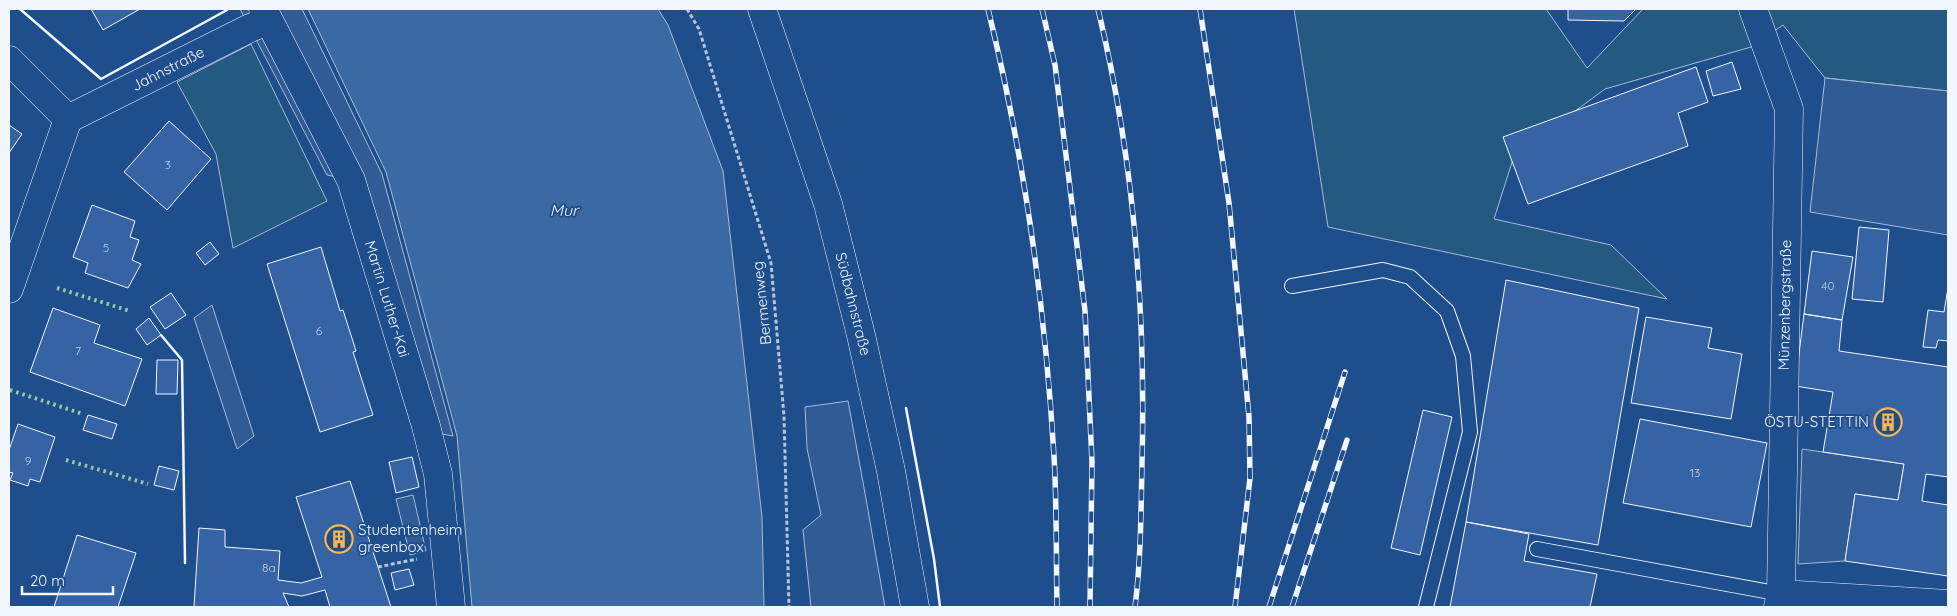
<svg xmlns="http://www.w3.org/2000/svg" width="1957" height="616" viewBox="0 0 1957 616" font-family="Quicksand,sans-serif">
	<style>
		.green { fill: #245a82; stroke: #a8bbd7 }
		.parking { fill: #305b95; stroke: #a8bbd7 }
		.water { fill: #3b69a3; stroke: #a8bbd7 }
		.building { fill: #3563a3; stroke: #f2f6ff }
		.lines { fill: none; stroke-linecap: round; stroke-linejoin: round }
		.lane-casing { stroke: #f2f6ff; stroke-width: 16 }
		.street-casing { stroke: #f2f6ff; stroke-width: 29 }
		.secondary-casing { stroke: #f2f6ff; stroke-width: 29 }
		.path { stroke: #b3c4dc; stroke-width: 3; stroke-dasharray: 4 2.5; stroke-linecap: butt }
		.lane { stroke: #1f4e8c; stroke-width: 14 }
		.street { stroke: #1f4e8c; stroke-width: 28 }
		.secondary { stroke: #1f4e8c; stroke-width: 28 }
		.rail-casing { stroke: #f2f6ff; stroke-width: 5.5 }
		.rail { stroke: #1f4e8c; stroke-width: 4; stroke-dasharray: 11; stroke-linecap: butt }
		.hedge { stroke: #97c8a6; stroke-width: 4; stroke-dasharray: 2.5 4; stroke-linecap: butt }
		.fence { stroke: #f2f6ff; stroke-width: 1; stroke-dasharray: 6 2.5; stroke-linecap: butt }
		.wall { stroke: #f2f6ff; stroke-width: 2.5 }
		.labels { text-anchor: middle; stroke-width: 4; stroke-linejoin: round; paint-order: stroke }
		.number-label { font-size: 12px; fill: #c3d1e8 }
		.street-label { font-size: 15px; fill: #f2f6ff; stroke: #1f4e8c }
		.poi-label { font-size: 15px; fill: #f2f6ff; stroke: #1f4e8c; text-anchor: end }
		.water-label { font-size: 16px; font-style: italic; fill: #f2f6ff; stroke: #1f4e8c }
	</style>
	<rect width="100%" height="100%" fill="#1f4e8c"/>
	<path class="green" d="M 1294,9 L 1546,9 L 1587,68 L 1643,9 L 1948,9 L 1948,91 L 1825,78 L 1783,25 L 1751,47 L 1605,89 L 1514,156 L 1494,219 L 1611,245 L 1667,299 L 1328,227 Z
		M 251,44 L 327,201 L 233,248 L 216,154 L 177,82 Z"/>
	<path class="parking" d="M 240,9 L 302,9 L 382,174 L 453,436 L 431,432 L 351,180 L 327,175 Z
		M 1825,78 L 1948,91 L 1948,235 L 1810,212 Z
		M 212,305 L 254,436 L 237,449 L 194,318 Z
		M 848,401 L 863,482 L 885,607 L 811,607 L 803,530 L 821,515 L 807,448 L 805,407 Z
		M 1802,449 L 1904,464 L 1898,500 L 1855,494 L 1845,561 L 1798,564 Z
		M 413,495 L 426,551 L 410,555 L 396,499 Z"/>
	<path class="water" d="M 308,9 L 658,9 L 668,25 L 723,171 L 762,517 L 764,607 L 472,607 L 457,436 L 386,172 Z"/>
	<path class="building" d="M 91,9 L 140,9 L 103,30 Z
		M 1568,9 L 1636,9 L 1624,21 L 1568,20 Z
		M 1732,62 L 1741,89 L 1713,96 L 1706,71 Z
		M 1696,67 L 1708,102 L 1678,113 L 1688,146 L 1528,204 L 1503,137 Z
		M 169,121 L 211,159 L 167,210 L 124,172 Z
		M 9,125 L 22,134 L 9,153 Z
		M 92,205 L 135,221 L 130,237 L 139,240 L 132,260 L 141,264 L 128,288 L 85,273 L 88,263 L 73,257 Z
		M 1859,227 L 1889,230 L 1883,302 L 1852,299 Z
		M 210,242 L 219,254 L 205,265 L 196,253 Z
		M 321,247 L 340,311 L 343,310 L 356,351 L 353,352 L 373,415 L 320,432 L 267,264 Z
		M 1812,251 L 1853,257 L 1842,320 L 1804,314 Z
		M 1506,280 L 1639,308 L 1598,545 L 1466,522 Z
		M 1948,288 L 1948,341 L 1938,340 L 1936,348 L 1923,347 L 1928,310 L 1944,312 Z
		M 171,293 L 186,315 L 165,329 L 150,307 Z
		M 53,308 L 100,325 L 94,343 L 142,359 L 125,406 L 30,372 Z
		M 1804,314 L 1842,320 L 1839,351 L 1948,367 L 1948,477 L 1926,474 L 1922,501 L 1948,505 L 1948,576 L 1845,561 L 1855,494 L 1898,500 L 1904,464 L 1823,452 L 1833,392 L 1795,386 Z
		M 1646,317 L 1712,328 L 1708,348 L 1742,354 L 1731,419 L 1631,403 Z
		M 149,318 L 161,335 L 147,345 L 136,329 Z
		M 157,360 L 178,360 L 177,394 L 156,394 Z
		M 1423,410 L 1452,417 L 1420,555 L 1391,548 Z
		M 88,415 L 117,424 L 112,439 L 83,430 Z
		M 1640,419 L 1767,443 L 1751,527 L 1623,503 Z
		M 18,424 L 55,437 L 40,482 L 30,479 L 28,486 L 10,480 L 13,473 L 9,472 L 9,450 Z
		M 412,457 L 419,487 L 396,493 L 389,462 Z
		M 159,466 L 179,471 L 174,490 L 154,485 Z
		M 350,481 L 391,607 L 330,607 L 325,590 L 302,596 L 283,593 L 289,607 L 194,607 L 199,528 L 225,530 L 225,547 L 280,551 L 278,580 L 301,583 L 322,577 L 296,497 Z
		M 1466,522 L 1529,534 L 1524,561 L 1597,574 L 1590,607 L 1450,607 Z
		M 77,535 L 136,553 L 118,607 L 54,607 Z
		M 409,569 L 414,585 L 395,590 L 391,573 Z"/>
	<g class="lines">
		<g class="lane-casing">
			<path id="lane" d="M 1292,286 L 1383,270 L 1410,277 L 1447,311 L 1463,356 L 1470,432 L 1426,607
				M 1537,549 L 1781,594"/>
		</g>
		<g class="street-casing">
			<path id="street" d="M 263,9 L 351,180 L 426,426 L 438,474 L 451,607
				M 1753,9 L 1789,109 L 1781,594 L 1778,607
				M 9,60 L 68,119 L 9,289
				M 68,119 L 250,28 L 268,21
				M 1781,594 L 1948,604"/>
		</g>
		<g class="secondary-casing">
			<path id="secondary" d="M 762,9 L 828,204 L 861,335 L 891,471 L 915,607"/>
		</g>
		<path class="path" d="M 687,9 L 699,29 L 771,263 L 784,416 L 789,607
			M 378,567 L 417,559"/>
		<use href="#lane" class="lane"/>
		<use href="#street" class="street"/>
		<use href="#secondary" class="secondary"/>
		<g class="rail-casing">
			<path id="rail" d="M 988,9 C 1024,155 1045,306 1054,456 C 1057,506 1056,557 1057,607
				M 1042,9 L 1055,65 L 1085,311 L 1092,462 L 1090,607
				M 1098,9 C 1134,158 1146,310 1142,463 C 1141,511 1141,560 1135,607
				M 1200,9 L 1229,203 L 1249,417 L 1250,478 L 1235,607
				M 1269,607 L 1345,372
				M 1292,607 L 1347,440"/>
		</g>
		<use href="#rail" class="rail"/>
		<path class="hedge" d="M 57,288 L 130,311
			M 10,390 L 83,414
			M 66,460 L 148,484"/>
		<path class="fence" d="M 227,9 L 227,10"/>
		<path class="wall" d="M 20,9 L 101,79 L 227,10
			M 161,335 L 182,360 L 185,563
			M 906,408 L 934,559 L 940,607"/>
	</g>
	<defs>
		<g id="building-ring" transform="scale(1.4375)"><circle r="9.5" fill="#1f4e8c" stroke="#ffb74d" stroke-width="1.5"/><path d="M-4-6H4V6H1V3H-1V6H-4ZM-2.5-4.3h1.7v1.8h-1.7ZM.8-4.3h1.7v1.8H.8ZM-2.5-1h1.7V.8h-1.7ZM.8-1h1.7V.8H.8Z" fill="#ffb74d"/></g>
	</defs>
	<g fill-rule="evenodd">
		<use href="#building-ring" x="1888" y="422"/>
		<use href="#building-ring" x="339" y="539"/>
	</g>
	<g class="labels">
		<g class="number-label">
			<text x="168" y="169">3</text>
			<text x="106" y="252">5</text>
			<text x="1828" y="290">40</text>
			<text x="319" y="335">6</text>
			<text x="78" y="355">7</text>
			<text x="28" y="465">9</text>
			<text x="1695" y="477">13</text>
			<text x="269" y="572">8a</text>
		</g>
		<g class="street-label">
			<text transform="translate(168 69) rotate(-27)" y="5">Jahnstraße</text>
			<text transform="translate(387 299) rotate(73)" y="5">Martin Luther-Kai</text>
			<text transform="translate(762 303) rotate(-96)" y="5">Bermenweg</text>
			<text transform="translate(853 304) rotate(76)" y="5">Südbahnstraße</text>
			<text transform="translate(1785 305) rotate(-89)" y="5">Münzenbergstraße</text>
		</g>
		<g class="poi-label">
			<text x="1869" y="427">ÖSTU-STETTIN</text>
			<text x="358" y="535" text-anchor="start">Studentenheim<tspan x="358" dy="17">greenbox</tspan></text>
		</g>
		<g class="water-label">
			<text x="564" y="216">Mur</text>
		</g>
	</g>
	<rect width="1957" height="616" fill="none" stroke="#f2f6ff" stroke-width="20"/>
	<path d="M22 586v8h91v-8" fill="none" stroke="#f2f6ff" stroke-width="2.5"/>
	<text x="30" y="586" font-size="15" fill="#f2f6ff" stroke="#1f4e8c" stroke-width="4" paint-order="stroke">20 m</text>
</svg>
